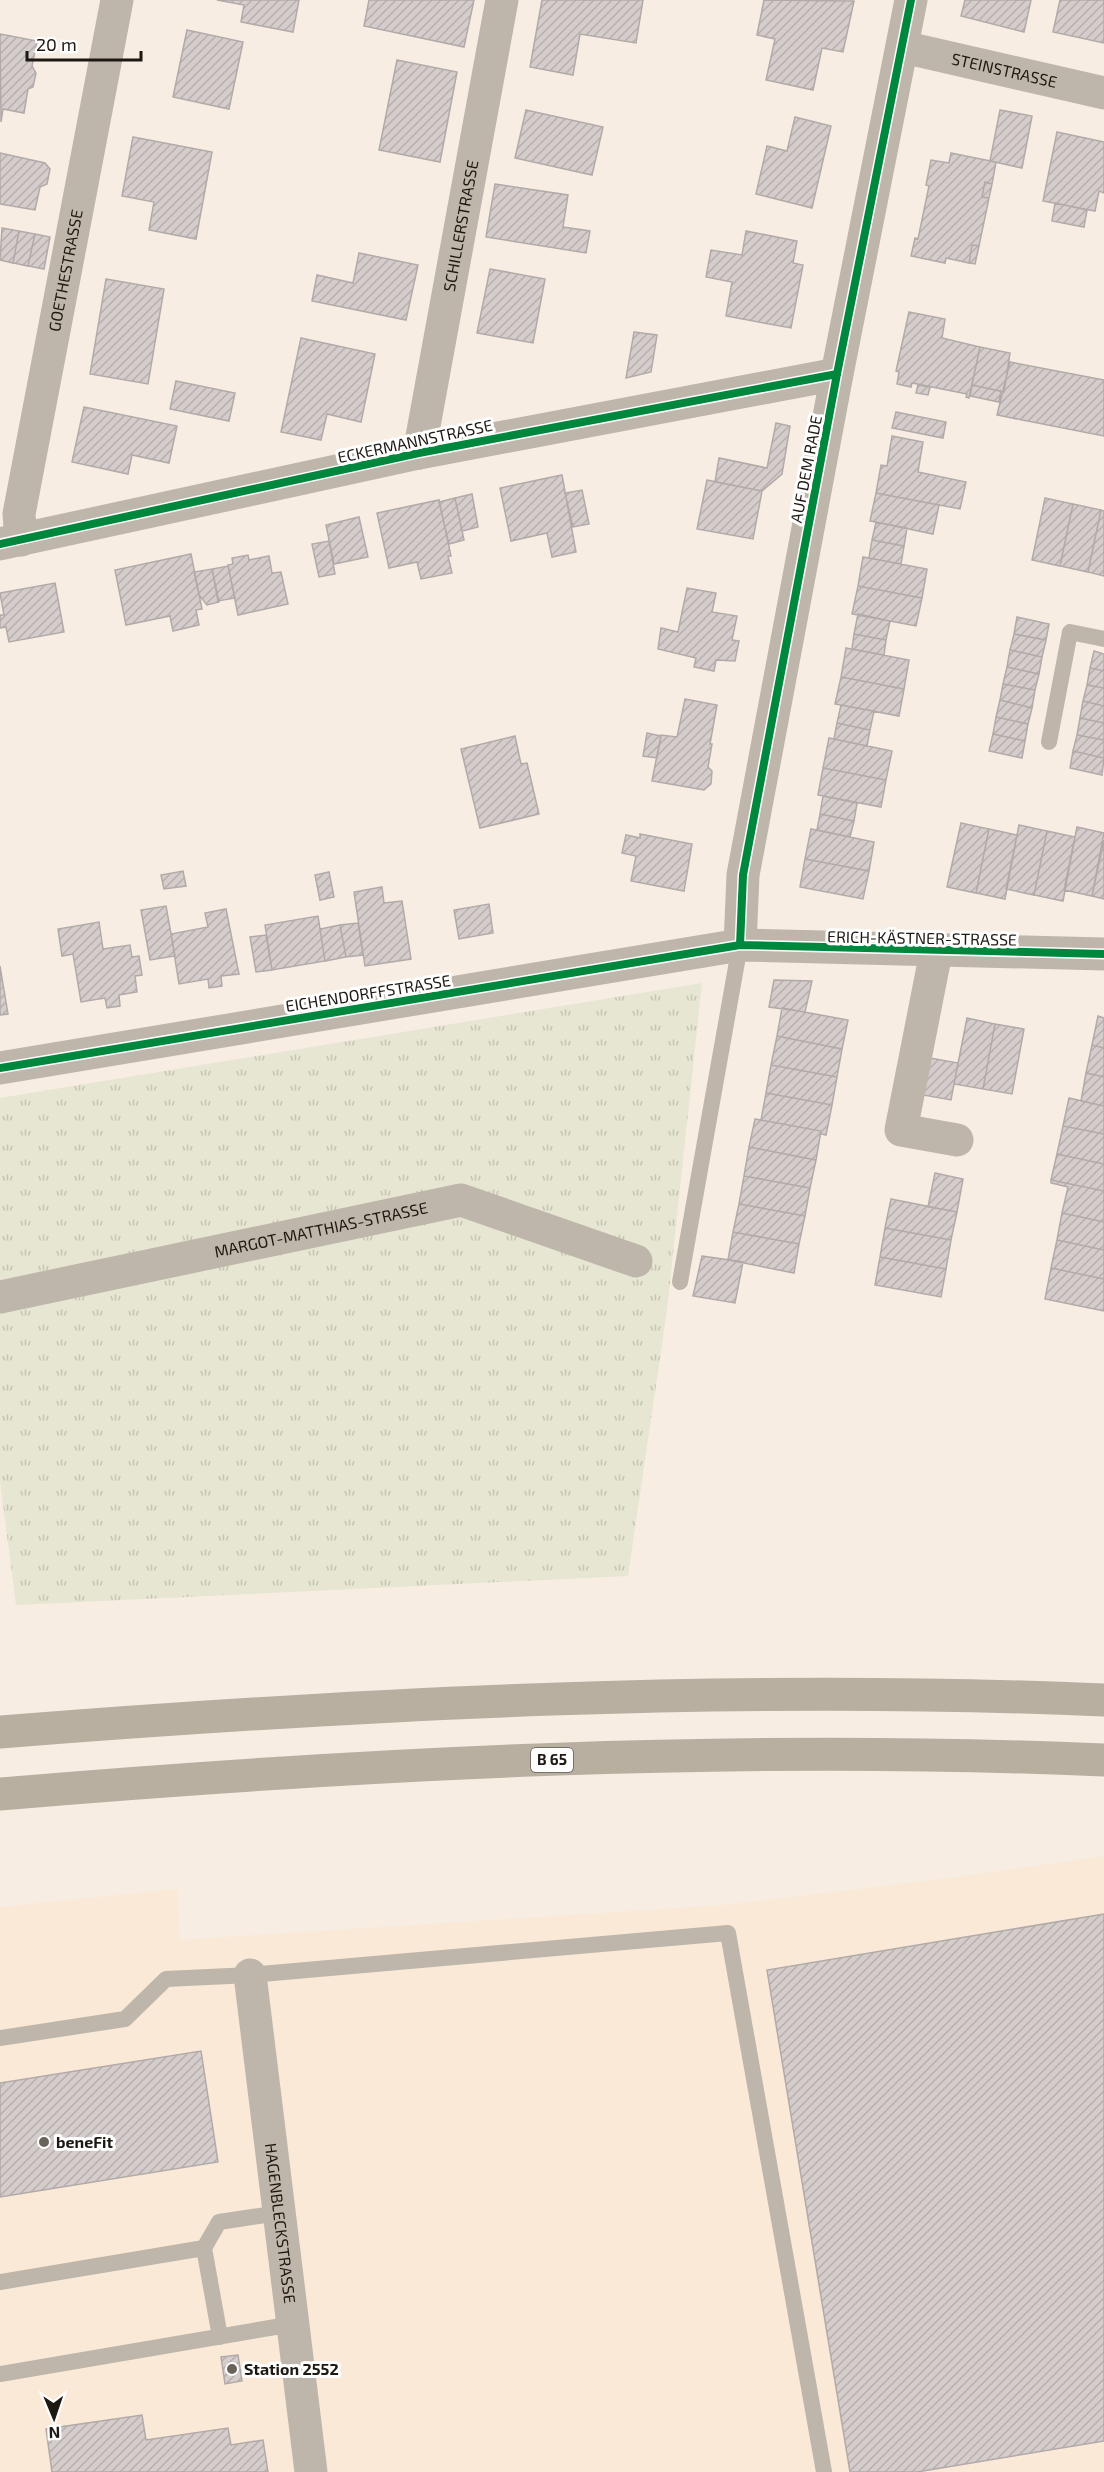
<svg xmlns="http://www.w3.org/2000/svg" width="1104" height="2472" viewBox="0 0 1104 2472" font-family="'Exo 2',sans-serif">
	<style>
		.built { fill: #fae9d7 }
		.grass { fill: url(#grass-tufts) }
		.building { fill: url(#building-hatch); stroke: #b2aaa8; stroke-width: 1.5 }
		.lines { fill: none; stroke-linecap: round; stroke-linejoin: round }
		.service { stroke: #beb6aa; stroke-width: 16 }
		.minor { stroke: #beb6aa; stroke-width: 33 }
		.trunk { stroke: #b9afa0; stroke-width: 33 }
		.cycleway-casing { stroke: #fdfdfd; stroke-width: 11 }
		.cycleway { stroke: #00873e; stroke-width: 8 }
		.poi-dot { fill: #6a635b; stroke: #fdfdfd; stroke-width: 2 }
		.labels { text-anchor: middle; stroke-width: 6; stroke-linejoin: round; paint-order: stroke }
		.shield { fill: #fdfdfd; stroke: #615d58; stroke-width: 1.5 }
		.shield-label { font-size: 15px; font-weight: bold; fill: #1e1812 }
		.street-label { font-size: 16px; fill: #1e1812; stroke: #fdfdfd }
		.poi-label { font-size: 16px; font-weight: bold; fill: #1e1812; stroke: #fdfdfd; text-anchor: start }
	</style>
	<defs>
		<pattern id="grass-tufts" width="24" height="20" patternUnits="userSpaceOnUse" patternTransform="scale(1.5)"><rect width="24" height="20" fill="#e6e6d2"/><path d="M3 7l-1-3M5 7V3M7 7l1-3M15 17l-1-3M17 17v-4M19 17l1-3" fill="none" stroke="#c5c5b3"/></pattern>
		<pattern id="building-hatch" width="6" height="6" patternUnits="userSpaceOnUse" patternTransform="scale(1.5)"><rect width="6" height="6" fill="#d5cdcb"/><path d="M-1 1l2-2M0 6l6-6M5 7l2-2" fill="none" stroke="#b6afad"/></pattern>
	</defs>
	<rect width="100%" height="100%" fill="#f7ede3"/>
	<path class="built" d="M 1104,1856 L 1104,2472 L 0,2472 L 0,1907 L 177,1889 L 180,1940 L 724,1905 L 949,1878 Z"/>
	<path class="grass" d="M 702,983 L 667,1310 L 628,1576 L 16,1605 L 0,1481 L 0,1098 Z"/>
	<path class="building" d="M 217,0 L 299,0 L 293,32 L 241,22 L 244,5 Z
		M 369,0 L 474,0 L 464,47 L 364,26 Z
		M 542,0 L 643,0 L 636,43 L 580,34 L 573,75 L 530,67 Z
		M 764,0 L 854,1 L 843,52 L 822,48 L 813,90 L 766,80 L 775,39 L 757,35 Z
		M 965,0 L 1031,0 L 1024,32 L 961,16 Z
		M 1060,0 L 1104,0 L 1104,43 L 1053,32 Z
		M 187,30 L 243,42 L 229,109 L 173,97 Z
		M 0,34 L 37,41 L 32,66 L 36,73 L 33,87 L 28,89 L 24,113 L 3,109 L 1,122 Z
		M 397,60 L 457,72 L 440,162 L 379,150 Z
		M 526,110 L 603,127 L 592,175 L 515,158 Z
		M 1000,110 L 1032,116 L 1022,168 L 990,161 Z
		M 795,117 L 831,126 L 812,208 L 756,194 L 767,146 L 787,151 Z
		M 1057,132 L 1104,142 L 1104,193 L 1099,191 L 1095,211 L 1043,201 Z
		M 133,137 L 212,152 L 196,239 L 149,230 L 154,202 L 122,196 Z
		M 0,153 L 45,163 L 50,169 L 47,184 L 40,187 L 35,210 L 0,204 Z
		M 951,153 L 996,162 L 992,184 L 985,182 L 982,197 L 989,198 L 979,246 L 972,245 L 969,263 L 946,258 L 945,263 L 911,256 L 915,238 L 918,239 L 929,186 L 926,185 L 931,160 L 949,163 Z
		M 985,182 L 992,184 L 989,198 L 982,197 Z
		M 495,184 L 568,195 L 563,227 L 590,231 L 586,253 L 486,237 Z
		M 1055,203 L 1087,210 L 1084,227 L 1052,221 Z
		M 2,228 L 19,231 L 13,263 L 0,260 Z
		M 19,231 L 35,234 L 28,266 L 13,263 Z
		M 746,231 L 797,241 L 793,263 L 803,265 L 791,328 L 726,316 L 732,282 L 706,277 L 711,250 L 742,255 Z
		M 35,234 L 50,237 L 44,269 L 28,266 Z
		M 972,245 L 979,246 L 975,264 L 969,263 Z
		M 359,253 L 418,265 L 406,320 L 312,301 L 317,275 L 353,283 Z
		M 490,269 L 545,279 L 533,343 L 477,333 Z
		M 106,279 L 164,289 L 148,384 L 90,374 Z
		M 909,312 L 945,319 L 942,338 L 980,347 L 969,398 L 966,397 L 967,394 L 912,383 L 911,387 L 897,384 L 899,372 L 896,371 Z
		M 634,332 L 657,335 L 651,372 L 626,378 Z
		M 301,338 L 375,354 L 361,422 L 327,414 L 321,440 L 281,432 Z
		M 980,347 L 1010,353 L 1004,392 L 972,385 Z
		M 1010,362 L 1104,380 L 1104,436 L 997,415 Z
		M 176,381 L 235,393 L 229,421 L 170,409 Z
		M 918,385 L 930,387 L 928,395 L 916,393 Z
		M 972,385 L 1001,391 L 999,402 L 970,396 Z
		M 84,407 L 177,426 L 169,463 L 132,455 L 128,474 L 72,462 Z
		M 896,412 L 946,422 L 943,438 L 892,428 Z
		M 776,423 L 790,426 L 782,474 L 762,491 L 715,482 L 719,458 L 767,468 Z
		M 892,436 L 923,442 L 918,472 L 966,482 L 960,509 L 876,493 L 881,465 L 887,466 Z
		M 562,475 L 576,552 L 552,557 L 547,533 L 511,541 L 500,488 Z
		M 707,480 L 762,491 L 753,539 L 697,529 Z
		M 582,490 L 589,524 L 573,527 L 565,493 Z
		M 876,493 L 939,505 L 933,534 L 870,521 Z
		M 472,494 L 478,527 L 462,531 L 455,498 Z
		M 455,498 L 464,540 L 449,544 L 439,502 Z
		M 1045,498 L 1073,504 L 1060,566 L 1032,560 Z
		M 439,500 L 451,556 L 448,556 L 452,573 L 421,579 L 417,562 L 389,568 L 377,513 Z
		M 1073,504 L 1101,510 L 1088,572 L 1060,566 Z
		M 1101,510 L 1104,511 L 1104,576 L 1088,572 Z
		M 359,517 L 368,557 L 334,564 L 326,525 Z
		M 876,522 L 907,528 L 904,546 L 872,540 Z
		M 872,540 L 904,546 L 901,564 L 869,558 Z
		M 329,541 L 335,574 L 319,577 L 312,544 Z
		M 191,554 L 202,609 L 196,610 L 199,625 L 173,631 L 170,616 L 126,625 L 115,570 Z
		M 248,555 L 249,560 L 269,556 L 272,573 L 281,572 L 288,604 L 238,615 L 228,565 L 233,564 L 232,558 Z
		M 863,557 L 927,569 L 922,598 L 858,586 Z
		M 228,566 L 235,598 L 218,601 L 212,569 Z
		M 212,569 L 219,602 L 207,605 L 199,595 L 194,572 Z
		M 55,583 L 64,632 L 9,642 L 6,627 L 0,628 L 0,615 L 4,615 L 0,593 Z
		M 858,586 L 922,598 L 916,626 L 852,614 Z
		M 687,588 L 716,593 L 712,612 L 737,616 L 732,640 L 739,641 L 735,661 L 716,660 L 714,671 L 694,667 L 696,658 L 658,649 L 661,628 L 678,632 Z
		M 858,614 L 890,621 L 886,640 L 854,634 Z
		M 1017,617 L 1049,624 L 1046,640 L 1014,634 Z
		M 854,634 L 886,640 L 884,655 L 852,649 Z
		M 1014,634 L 1046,640 L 1042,657 L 1010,650 Z
		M 846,648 L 909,660 L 904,689 L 841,677 Z
		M 1010,650 L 1042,657 L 1039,674 L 1007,667 Z
		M 1094,651 L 1104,654 L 1104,671 L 1090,668 Z
		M 1007,667 L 1039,674 L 1035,690 L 1003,684 Z
		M 1090,668 L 1104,671 L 1104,688 L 1087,685 Z
		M 841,677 L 904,689 L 899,716 L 835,704 Z
		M 1003,684 L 1035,690 L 1032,708 L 1000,700 Z
		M 1087,685 L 1104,688 L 1104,706 L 1083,701 Z
		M 685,699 L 717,705 L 710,744 L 712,744 L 708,767 L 712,771 L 711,784 L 704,790 L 652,781 L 661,735 L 677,737 Z
		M 1000,700 L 1032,708 L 1028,724 L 996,717 Z
		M 1083,701 L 1104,706 L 1104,723 L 1080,718 Z
		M 841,705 L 874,711 L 870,730 L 837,723 Z
		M 996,717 L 1028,724 L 1025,741 L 993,734 Z
		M 1080,718 L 1104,723 L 1104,740 L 1077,735 Z
		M 837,723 L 870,730 L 867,746 L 834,739 Z
		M 647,733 L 661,736 L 657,758 L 643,756 Z
		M 993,734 L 1025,741 L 1022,758 L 989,751 Z
		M 1077,735 L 1104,740 L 1104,758 L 1073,751 Z
		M 515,736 L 521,764 L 527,763 L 539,814 L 480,828 L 461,749 Z
		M 829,738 L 892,751 L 886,780 L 823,768 Z
		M 1073,751 L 1104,758 L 1102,775 L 1070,768 Z
		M 823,768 L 886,780 L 881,807 L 818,795 Z
		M 823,796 L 857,803 L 854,821 L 820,814 Z
		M 820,814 L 854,821 L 850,837 L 817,830 Z
		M 961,823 L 989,829 L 976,893 L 947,887 Z
		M 1019,825 L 1047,831 L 1034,895 L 1006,889 Z
		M 1077,827 L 1104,833 L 1092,896 L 1064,890 Z
		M 811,829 L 874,842 L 869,871 L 805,859 Z
		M 989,829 L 1017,835 L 1005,899 L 976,893 Z
		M 1047,831 L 1075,837 L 1063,901 L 1034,895 Z
		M 640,834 L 692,844 L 684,891 L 631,881 L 636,856 L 622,853 L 626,835 L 640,838 Z
		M 1104,840 L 1104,899 L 1092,896 Z
		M 805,859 L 869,871 L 863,899 L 800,887 Z
		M 183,871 L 186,886 L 164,889 L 161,875 Z
		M 329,872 L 334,897 L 320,900 L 315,875 Z
		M 382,887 L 384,903 L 402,901 L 411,959 L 365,966 L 354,892 Z
		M 489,904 L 493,933 L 459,939 L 454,910 Z
		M 166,906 L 175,956 L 150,960 L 141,910 Z
		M 226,909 L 239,974 L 221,976 L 222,986 L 209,988 L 208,979 L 179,984 L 171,934 L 208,927 L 205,913 Z
		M 318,916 L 325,961 L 272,970 L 265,925 Z
		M 99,922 L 103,949 L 130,945 L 132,957 L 139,956 L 142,975 L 135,976 L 137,992 L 119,995 L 120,1006 L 107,1008 L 105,998 L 81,1002 L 73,954 L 62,956 L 58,929 Z
		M 358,923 L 363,955 L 346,957 L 340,925 Z
		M 340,925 L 346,957 L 325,961 L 320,929 Z
		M 266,935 L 272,970 L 256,972 L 250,937 Z
		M 0,966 L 8,1014 L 0,1015 Z
		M 774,980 L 812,981 L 805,1012 L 769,1007 Z
		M 782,1008 L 848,1020 L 842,1049 L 777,1036 Z
		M 1098,1016 L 1104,1018 L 1104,1048 L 1092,1045 Z
		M 967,1018 L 995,1024 L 983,1089 L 954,1084 Z
		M 995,1024 L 1024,1029 L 1012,1094 L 983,1089 Z
		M 777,1036 L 842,1049 L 837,1077 L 771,1065 Z
		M 1092,1045 L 1104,1048 L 1104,1077 L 1086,1073 Z
		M 930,1058 L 958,1063 L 951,1100 L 923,1095 Z
		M 771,1065 L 837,1077 L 832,1105 L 766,1093 Z
		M 1086,1073 L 1104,1077 L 1104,1106 L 1081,1101 Z
		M 766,1093 L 832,1105 L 826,1135 L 821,1134 L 821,1131 L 761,1120 Z
		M 1069,1098 L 1104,1106 L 1104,1134 L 1063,1126 Z
		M 755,1119 L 821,1131 L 816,1160 L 749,1147 Z
		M 1063,1126 L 1104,1134 L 1104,1164 L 1057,1154 Z
		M 749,1147 L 816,1160 L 810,1188 L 744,1176 Z
		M 1057,1154 L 1104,1164 L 1104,1191 L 1051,1180 Z
		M 935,1173 L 963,1179 L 957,1212 L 928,1207 Z
		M 744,1176 L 810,1188 L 805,1216 L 739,1204 Z
		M 1051,1180 L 1104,1191 L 1104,1222 L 1062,1213 L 1068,1187 L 1051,1183 Z
		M 891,1199 L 957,1212 L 951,1240 L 885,1228 Z
		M 739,1204 L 805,1216 L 799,1244 L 733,1232 Z
		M 1062,1213 L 1104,1222 L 1104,1250 L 1057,1240 Z
		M 885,1228 L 951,1240 L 946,1269 L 880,1257 Z
		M 733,1232 L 799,1244 L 794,1273 L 728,1260 Z
		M 1057,1240 L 1104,1250 L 1104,1279 L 1051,1268 Z
		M 702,1256 L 743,1262 L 735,1303 L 693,1296 Z
		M 880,1257 L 946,1269 L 941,1297 L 875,1285 Z
		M 1051,1268 L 1104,1279 L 1104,1311 L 1045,1299 Z
		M 1104,1914 L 1104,2441 L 917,2472 L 850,2472 L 767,1970 Z
		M 201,2051 L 218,2162 L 0,2197 L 0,2083 Z
		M 238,2355 L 242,2381 L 225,2384 L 221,2357 Z
		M 142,2415 L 146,2440 L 228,2428 L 231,2445 L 263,2440 L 268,2472 L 52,2472 L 46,2429 Z"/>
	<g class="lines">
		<path class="service" d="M 1049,742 L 1070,632 L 1104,639
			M 680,1282 L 740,945
			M 0,2038 L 125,2019 L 166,1979 L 250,1975 L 728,1933 L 824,2472
			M 0,2282 L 204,2248
			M 220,2337 L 204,2248 L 219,2222 L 279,2213
			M 0,2374 L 293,2324"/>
		<g class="minor">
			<path id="s1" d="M 903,47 L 1104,93"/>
			<path id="s2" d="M 419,453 L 502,0"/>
			<path id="s3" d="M 21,540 L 19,514 L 117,0"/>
			<path d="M 0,544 L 419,453 L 837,374"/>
			<path d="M 740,945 L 743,875 L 837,374 L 911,0"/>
			<path d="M 936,952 L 901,1130 L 957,1140"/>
			<path d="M 0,1068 L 740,945 L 1104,954"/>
			<path id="s4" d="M 0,1297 L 461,1200 L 636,1261"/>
			<path id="s5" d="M 250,1975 L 311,2472"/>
		</g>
		<path class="trunk" d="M 0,1732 C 367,1703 736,1684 1104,1700
			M 0,1794 C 367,1763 736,1744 1104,1760"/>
		<g class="cycleway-casing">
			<path id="cycleway" d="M 0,544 L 419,453 L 837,374
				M 740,945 L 743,875 L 837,374 L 911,0
				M 0,1068 L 740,945 L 1104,954"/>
		</g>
		<use href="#cycleway" class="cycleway"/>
	</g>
	<g class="poi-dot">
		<circle cx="44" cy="2142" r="6"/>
		<circle cx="232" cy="2369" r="6"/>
	</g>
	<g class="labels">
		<rect class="shield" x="531" y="1748" width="42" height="24" rx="4.5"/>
		<g class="shield-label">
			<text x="552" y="1765">B 65</text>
		</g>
		<g class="street-label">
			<text dy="6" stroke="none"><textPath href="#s1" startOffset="104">STEINSTRASSE</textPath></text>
			<text dy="6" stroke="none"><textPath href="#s2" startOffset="231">SCHILLERSTRASSE</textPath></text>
			<text dy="6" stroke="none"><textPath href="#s3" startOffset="274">GOETHESTRASSE</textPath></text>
			<text transform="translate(415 441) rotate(-12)" y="6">ECKERMANNSTRASSE</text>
			<text transform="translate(806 469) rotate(-79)" y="6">AUF DEM RADE</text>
			<text transform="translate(922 938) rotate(1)" y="6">ERICH-KÄSTNER-STRASSE</text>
			<text transform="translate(368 993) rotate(-9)" y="6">EICHENDORFFSTRASSE</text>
			<text dy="6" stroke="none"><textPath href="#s4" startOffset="328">MARGOT-MATTHIAS-STRASSE</textPath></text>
			<text dy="6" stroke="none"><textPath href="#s5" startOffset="250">HAGENBLECKSTRASSE</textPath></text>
		</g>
		<g class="poi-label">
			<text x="56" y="2148">beneFit</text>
			<text x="244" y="2375">Station 2552</text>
		</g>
	</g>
	<g transform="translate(54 2418) rotate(178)" stroke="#fdfdfd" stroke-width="4.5" paint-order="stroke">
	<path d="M0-4.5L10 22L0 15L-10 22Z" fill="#1e1812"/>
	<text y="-9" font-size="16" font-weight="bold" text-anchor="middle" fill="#1e1812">N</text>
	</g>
	<path d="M27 51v9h114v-9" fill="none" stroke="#1e1812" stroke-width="3"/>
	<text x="36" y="51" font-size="18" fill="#1e1812" stroke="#fdfdfd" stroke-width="4.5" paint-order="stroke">20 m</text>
</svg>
